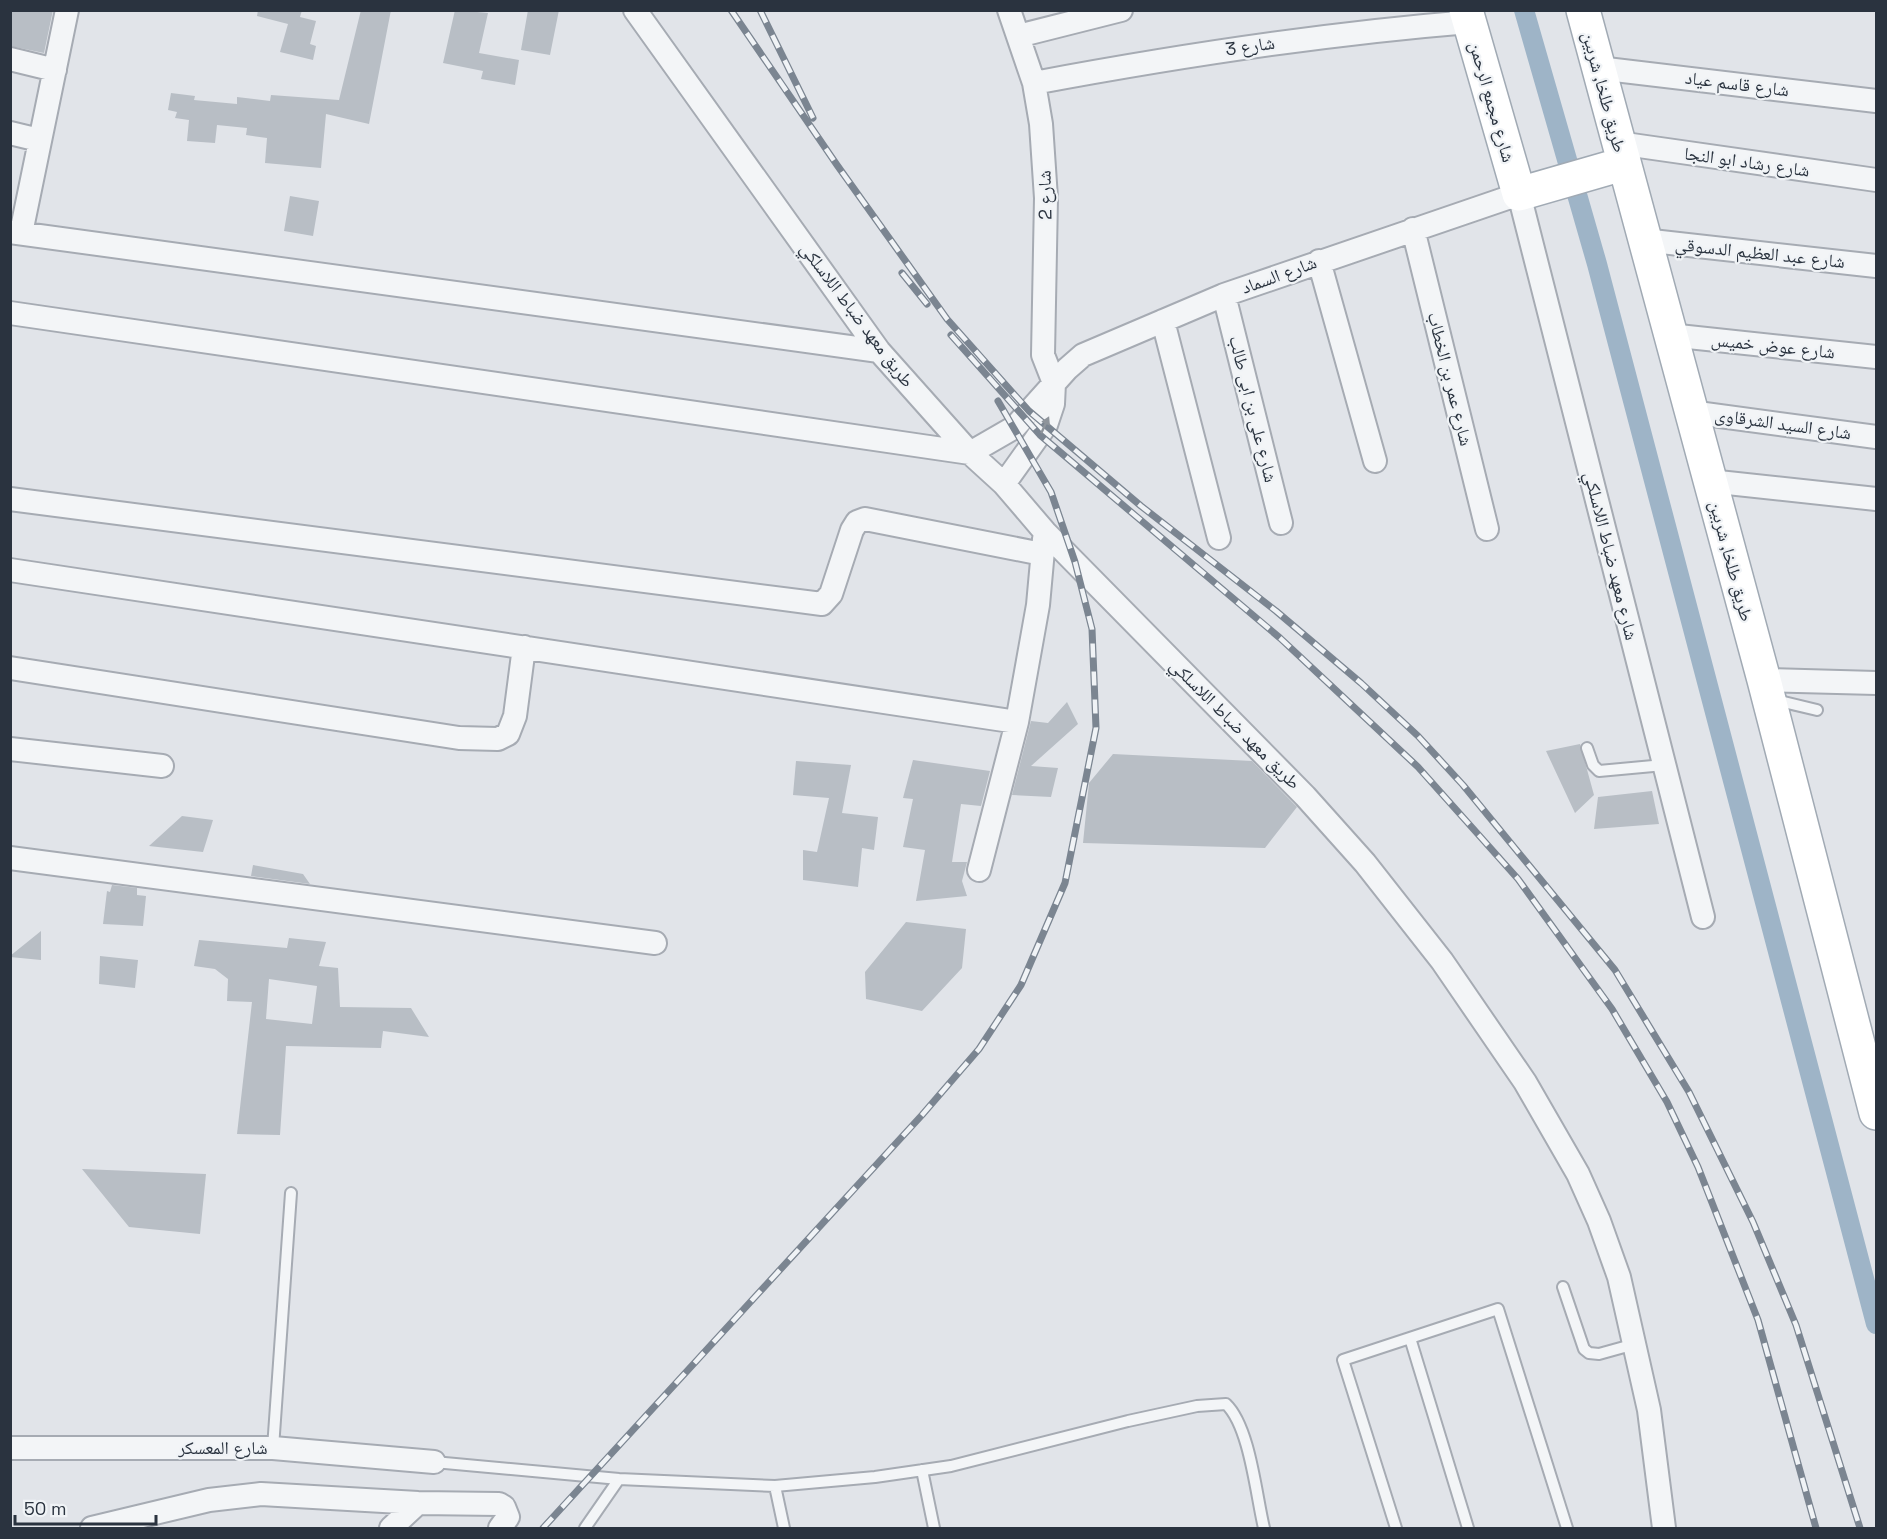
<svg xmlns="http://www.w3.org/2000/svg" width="1887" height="1539" viewBox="0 0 1887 1539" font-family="'Space Grotesk','Noto Naskh Arabic',sans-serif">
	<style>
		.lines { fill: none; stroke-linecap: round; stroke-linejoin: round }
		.canal { stroke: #9eb4c7; stroke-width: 20 }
		.building { fill: #b8bec5; fill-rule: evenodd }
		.lane-casing { stroke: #a6abb3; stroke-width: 14 }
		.street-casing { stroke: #a6abb3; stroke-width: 26 }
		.primary-casing { stroke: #a1aab4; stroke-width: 36 }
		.lane { stroke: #f3f5f7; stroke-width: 10 }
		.street { stroke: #f3f5f7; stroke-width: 22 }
		.primary { stroke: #fff; stroke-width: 33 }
		.rail-casing { stroke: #7b8591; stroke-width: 7 }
		.rail { stroke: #f0f3f6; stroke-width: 4.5; stroke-dasharray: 14; stroke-linecap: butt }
		.oneway { fill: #8e949b }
		.labels { text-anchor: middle; stroke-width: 4.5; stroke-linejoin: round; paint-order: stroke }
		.street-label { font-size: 18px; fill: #2a333f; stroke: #f0f3f6 }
	</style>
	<rect width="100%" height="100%" fill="#e1e4e9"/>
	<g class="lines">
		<path class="canal" d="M 1524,10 L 1597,264 L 1876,1324"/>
	</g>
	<path class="building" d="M 10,10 L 53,10 L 44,53 L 10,46 Z
		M 258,10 L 302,10 L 300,17 L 316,21 L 310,44 L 316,46 L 313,60 L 280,52 L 288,24 L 257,16 Z
		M 361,10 L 391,10 L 369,124 L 326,114 L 321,168 L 265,163 L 267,138 L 246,135 L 247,128 L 217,125 L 215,143 L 187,141 L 189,120 L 175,118 L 177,112 L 168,110 L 171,93 L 195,96 L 194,100 L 237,104 L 237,97 L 270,101 L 271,95 L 339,100 Z
		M 455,10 L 488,13 L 479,53 L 519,60 L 515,85 L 481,79 L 483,71 L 443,63 Z
		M 528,10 L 559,10 L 550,55 L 521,50 Z
		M 290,196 L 319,201 L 313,236 L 284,231 Z
		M 1067,702 L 1078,724 L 1031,766 L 1058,768 L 1051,797 L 1012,795 L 1031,721 L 1048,723 Z
		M 1580,744 L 1594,795 L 1575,813 L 1546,751 Z
		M 1113,754 L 1252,761 L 1297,807 L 1265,848 L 1083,843 L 1089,783 Z
		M 913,760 L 990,771 L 981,806 L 961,804 L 952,862 L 967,862 L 962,881 L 967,896 L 916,901 L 925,850 L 903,847 L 913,799 L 903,798 Z
		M 796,761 L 851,765 L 842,813 L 878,817 L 874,850 L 862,848 L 858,887 L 803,880 L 803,850 L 817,852 L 829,798 L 793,795 Z
		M 1652,791 L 1659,824 L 1594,829 L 1598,797 Z
		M 182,816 L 213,820 L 203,852 L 149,846 Z
		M 253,865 L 303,874 L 310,884 L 251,876 Z
		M 112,885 L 137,888 L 137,895 L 146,896 L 143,926 L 103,924 L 107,891 L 110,892 Z
		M 906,922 L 966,929 L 962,968 L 922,1011 L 866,999 L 865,972 Z
		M 41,931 L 41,960 L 10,957 L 10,956 Z
		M 289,938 L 326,942 L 319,966 L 338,968 L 340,1007 L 411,1008 L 429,1037 L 383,1031 L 381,1048 L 286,1046 L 280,1135 L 237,1134 L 252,1002 L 227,1001 L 228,979 L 215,969 L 194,966 L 199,940 L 287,948 ZM 269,979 L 317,986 L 312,1024 L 266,1019 Z
		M 100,956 L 138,960 L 135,988 L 99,984 Z
		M 82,1169 L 206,1174 L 200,1234 L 129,1227 Z"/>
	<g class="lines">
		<g class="lane-casing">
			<path id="lane" d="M 1775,700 L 1817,710
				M 1587,748 L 1593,765 L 1599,771 L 1664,765
				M 1563,1287 L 1584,1349 L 1589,1353 L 1599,1354 L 1635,1344
				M 1410,1338 L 1468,1528
				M 273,1448 L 291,1193
				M 434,1462 L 619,1479 L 775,1486 L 875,1477 L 951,1466 L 1128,1421 L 1197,1406 L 1226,1404 C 1250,1427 1256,1495 1264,1528
				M 922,1470 L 934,1528
				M 775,1486 L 784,1528
				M 585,1528 L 619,1479
				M 1396,1528 L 1343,1360 L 1498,1309 L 1567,1528"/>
		</g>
		<g class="street-casing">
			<path id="street" d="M 635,10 L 879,351 L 970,453 L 1004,484 L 1045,532 L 1305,796 L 1365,863 L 1442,961 L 1525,1082 L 1578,1174 L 1599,1221 L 1619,1277 L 1649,1410 L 1664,1528
				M 1018,36 L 1121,10
				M 10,59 L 55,70
				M 1598,68 L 1876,101
				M 1034,83 C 1178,56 1322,34 1469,22
				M 10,133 L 39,140
				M 1618,143 L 1876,180
				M 1413,229 L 1487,529
				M 10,232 L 879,351
				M 21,233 L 67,10
				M 1643,240 L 1876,266
				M 1319,261 L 1375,461
				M 1224,295 L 1281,523
				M 10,313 L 970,453 L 1015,427 L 1067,369 L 1083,355 L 1224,295 L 1519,194 L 1703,917
				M 1163,321 L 1219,538
				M 1669,335 L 1876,357
				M 1690,412 L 1876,437
				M 1709,481 L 1876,499
				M 1004,484 L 1046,425 L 1053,404 L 1054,383 L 1043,355 L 1046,198 L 1041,124 L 1034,83 L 1009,10
				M 10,499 L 822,604 L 831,594 L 852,530 L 857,522 L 865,519 L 1042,554
				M 10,570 L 1017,722
				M 10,668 L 459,738 L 498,739 L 508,734 L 515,716 L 524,647
				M 1764,680 L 1876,683
				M 10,749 L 162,766
				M 10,858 L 655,943
				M 979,870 L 1017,722 L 1038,605 L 1044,539
				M 10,1448 L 273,1448 L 434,1462
				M 92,1528 L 209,1500 L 261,1494 L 418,1503 L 499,1504 L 504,1507 L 508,1517 L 500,1528
				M 391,1528 L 418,1503"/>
		</g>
		<g class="primary-casing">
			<path id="primary" d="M 1466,10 L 1519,194 L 1623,164
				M 1583,10 L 1764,680 L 1876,1113"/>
		</g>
		<use href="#lane" class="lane"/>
		<use href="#street" class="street"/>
		<use href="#primary" class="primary"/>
		<g class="rail-casing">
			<path id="rail" d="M 731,10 L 837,165 L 947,319 L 1029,411 L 1141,506 L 1276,611 L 1361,683 L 1418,736 L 1463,785 L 1615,970 L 1689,1092 L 1753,1222 L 1796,1325 L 1860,1528
				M 760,10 L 813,118
				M 902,273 L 927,304
				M 951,335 L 1040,435 L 1280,638 L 1418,767 L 1518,879 L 1612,1009 L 1667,1102 L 1698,1167 L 1758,1320 L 1816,1528
				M 543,1528 L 922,1115 L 979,1049 L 1021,985 L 1065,883 L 1096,728 L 1092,629 L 1075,562 L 1051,492 L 998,401"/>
		</g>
		<use href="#rail" class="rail"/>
	</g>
	<defs><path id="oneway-solid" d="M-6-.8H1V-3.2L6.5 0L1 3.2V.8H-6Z" transform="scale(1.5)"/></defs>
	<use class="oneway" href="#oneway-solid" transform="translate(1045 425) rotate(-65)"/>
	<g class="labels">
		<g class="street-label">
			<text transform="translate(1250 46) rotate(-8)" y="6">شارع 3</text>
			<text transform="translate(1737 84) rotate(7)" y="6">شارع قاسم عياد</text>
			<text transform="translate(1604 92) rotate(75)" y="6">طريق طلخا, شربين</text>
			<text transform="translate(1492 102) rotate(74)" y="6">شارع مجمع الرحمن</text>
			<text transform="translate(1747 162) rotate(8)" y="6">شارع رشاد ابو النجا</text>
			<text transform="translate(1045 195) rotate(-91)" y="6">شارع 2</text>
			<text transform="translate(1760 253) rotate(6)" y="6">شارع عبد العظيم الدسوقي</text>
			<text transform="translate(1279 275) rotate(-20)" y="6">شارع السماد</text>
			<text transform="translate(857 315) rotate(53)" y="6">طريق معهد ضباط اللاسلكي</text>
			<text transform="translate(1773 346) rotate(6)" y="6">شارع عوض خميس</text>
			<text transform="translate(1450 379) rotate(76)" y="6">شارع عمر بن الخطاب</text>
			<text transform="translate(1253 409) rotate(76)" y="6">شارع على بن ابى طالب</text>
			<text transform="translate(1783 424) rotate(8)" y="6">شارع السيد الشرقاوى</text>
			<text transform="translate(1611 556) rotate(76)" y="6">شارع معهد ضباط اللاسلكي</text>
			<text transform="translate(1731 561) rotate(75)" y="6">طريق طلخا, شربين</text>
			<text transform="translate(1235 724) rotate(45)" y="6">طريق معهد ضباط اللاسلكي</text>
			<text x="223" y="1454">شارع المعسكر</text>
		</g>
	</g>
	<rect width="1887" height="1539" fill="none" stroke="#2a333f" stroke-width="24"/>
	<path d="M15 1515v9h141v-9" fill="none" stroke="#2a333f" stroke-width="3"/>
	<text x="24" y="1515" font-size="18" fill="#2a333f" stroke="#f0f3f6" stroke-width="4.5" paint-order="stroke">50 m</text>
</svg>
